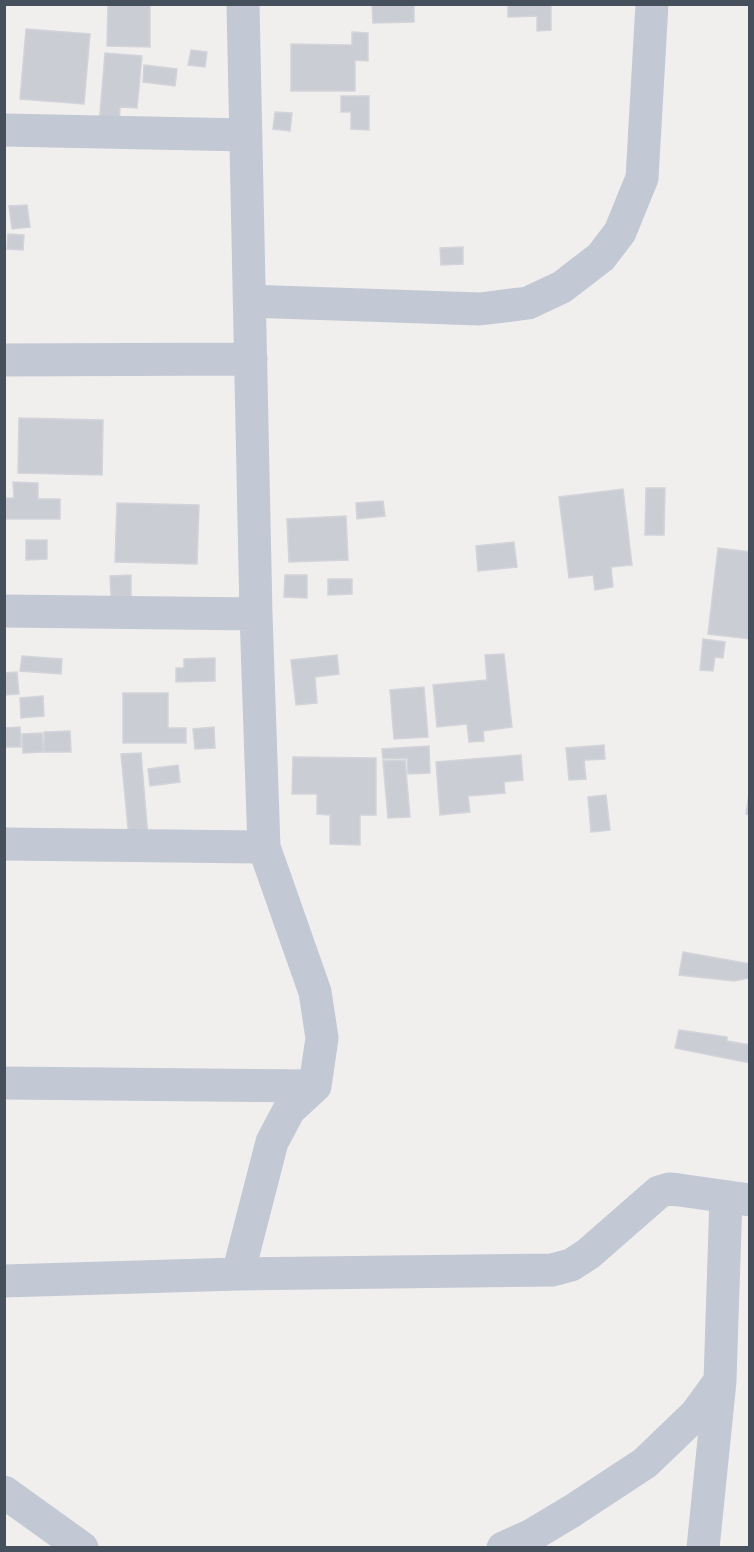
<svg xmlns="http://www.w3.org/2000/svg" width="754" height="1552" viewBox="0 0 754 1552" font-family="'IBM Plex Sans',sans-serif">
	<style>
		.building { fill: #cacdd4; stroke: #d2d4da; stroke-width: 1.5 }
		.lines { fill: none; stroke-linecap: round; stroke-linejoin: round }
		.street { stroke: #c2c8d4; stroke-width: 33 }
	</style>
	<rect width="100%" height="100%" fill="#f1efee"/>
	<path class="building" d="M 108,4 L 150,4 L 150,47 L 107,46 Z
		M 372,4 L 414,4 L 414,22 L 373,23 Z
		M 508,4 L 551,4 L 551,30 L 537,31 L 537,16 L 508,17 Z
		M 26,29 L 90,34 L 84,104 L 20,99 Z
		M 352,32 L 368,33 L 368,61 L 355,60 L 355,91 L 291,91 L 291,44 L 352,45 Z
		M 191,50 L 207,52 L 205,67 L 188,65 Z
		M 105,53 L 142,56 L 137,108 L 120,107 L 119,126 L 99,125 Z
		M 144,65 L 177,69 L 175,86 L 143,82 Z
		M 341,96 L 369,96 L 369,130 L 351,129 L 351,112 L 341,112 Z
		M 275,112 L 292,113 L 290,131 L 273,129 Z
		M 27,205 L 30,227 L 12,229 L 9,206 Z
		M 8,234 L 24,235 L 23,250 L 7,249 Z
		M 463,247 L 463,264 L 441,265 L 440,248 Z
		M 19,418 L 103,420 L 102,475 L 18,473 Z
		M 13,482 L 38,483 L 38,499 L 60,499 L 60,519 L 4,519 L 4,498 L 14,498 Z
		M 646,488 L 665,488 L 664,535 L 645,535 Z
		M 623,489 L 632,565 L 611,567 L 613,587 L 595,590 L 593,575 L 569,578 L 559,497 Z
		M 383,501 L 385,516 L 357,519 L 356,503 Z
		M 117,503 L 199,505 L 197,564 L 115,562 Z
		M 346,516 L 348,560 L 289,562 L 287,519 Z
		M 26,540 L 47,540 L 47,559 L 26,560 Z
		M 514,542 L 517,567 L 478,571 L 476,546 Z
		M 718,548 L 750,552 L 750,639 L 708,634 Z
		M 131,575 L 131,596 L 111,597 L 110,576 Z
		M 285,575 L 307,575 L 307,598 L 284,597 Z
		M 328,579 L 352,579 L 352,594 L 328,595 Z
		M 703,639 L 725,642 L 723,658 L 715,657 L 713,671 L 700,670 Z
		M 504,654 L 512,727 L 483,731 L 484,741 L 469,742 L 467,724 L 437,727 L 433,685 L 487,680 L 485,655 Z
		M 337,655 L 339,674 L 315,677 L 317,703 L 296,705 L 291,660 Z
		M 22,656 L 62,659 L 61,674 L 20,671 Z
		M 215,658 L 215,681 L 176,682 L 176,668 L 184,668 L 184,659 Z
		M 17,672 L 19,694 L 4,695 L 4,673 Z
		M 424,687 L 428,737 L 394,739 L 390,690 Z
		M 123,693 L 168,693 L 168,728 L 186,728 L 186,743 L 123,743 Z
		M 43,696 L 44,716 L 21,718 L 20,698 Z
		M 20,727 L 21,747 L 4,747 L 4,728 Z
		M 214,727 L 215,748 L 195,749 L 193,729 Z
		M 70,731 L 71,752 L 44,752 L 44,732 Z
		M 42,733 L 43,752 L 23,753 L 22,734 Z
		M 604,745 L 605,759 L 584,760 L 586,779 L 569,780 L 566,748 Z
		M 429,746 L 430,773 L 408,774 L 407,758 L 383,759 L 382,749 Z
		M 141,753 L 148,837 L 129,839 L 121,754 Z
		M 521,755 L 523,780 L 504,782 L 505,793 L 468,796 L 470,812 L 440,815 L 436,762 Z
		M 293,757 L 376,758 L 376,815 L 360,815 L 360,845 L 330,844 L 330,815 L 317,814 L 317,794 L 292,794 Z
		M 405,760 L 410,817 L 388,818 L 383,761 Z
		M 178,765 L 180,782 L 150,786 L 148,769 Z
		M 750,787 L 750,815 L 746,814 Z
		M 606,795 L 610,830 L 591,832 L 588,797 Z
		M 683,952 L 750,964 L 750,978 L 734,981 L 679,975 Z
		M 679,1030 L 727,1037 L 727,1041 L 750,1045 L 750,1063 L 675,1048 Z"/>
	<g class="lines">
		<path class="street" d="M 4,130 L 246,135
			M 250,301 L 480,309 L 528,303 L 562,287 L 601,257 L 620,232 L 642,178 L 652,4
			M 4,360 L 251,359
			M 4,611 L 256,614
			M 4,844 L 264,847
			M 4,1083 L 315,1086
			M 238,1274 L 272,1142 L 289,1110 L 315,1086 L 322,1038 L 315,992 L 264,847 L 256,614 L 243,4
			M 4,1281 L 238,1274 L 552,1270 L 571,1265 L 588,1254 L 659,1192 L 669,1189 L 679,1190 L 750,1200
			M 4,1492 L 82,1548
			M 503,1548 L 532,1535 L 572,1511 L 645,1463 L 696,1414 L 720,1381 L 726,1197
			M 703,1548 L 720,1381"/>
	</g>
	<rect width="754" height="1552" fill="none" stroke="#464f5c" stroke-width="12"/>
</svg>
